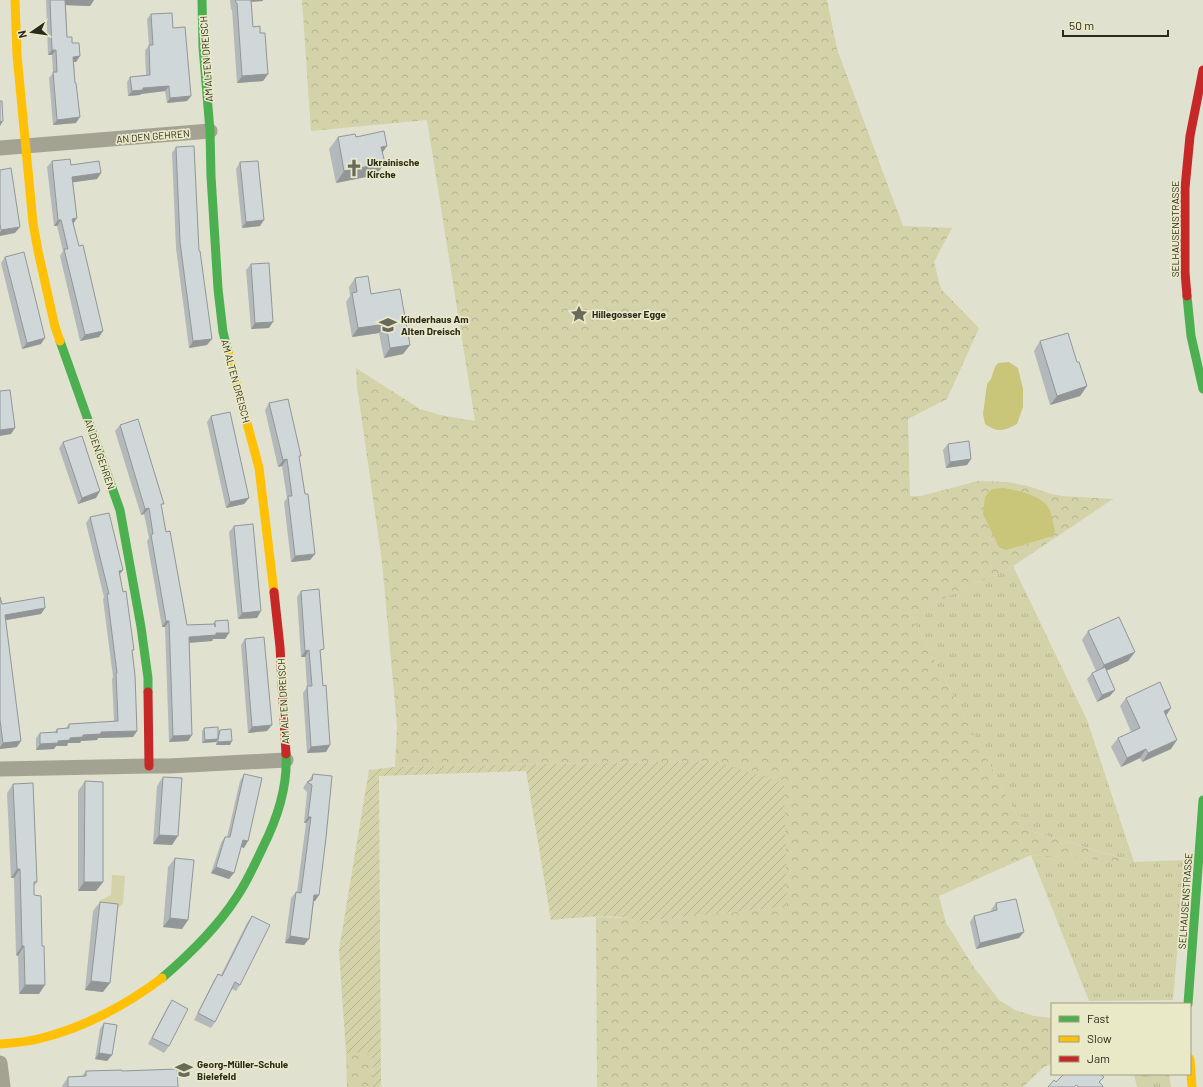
<svg xmlns="http://www.w3.org/2000/svg" width="1203" height="1087" viewBox="0 0 1203 1087" font-family="Barlow,sans-serif">
	<style>
		.grass { fill: url(#grass-tufts) }
		.forest { fill: url(#forest-crowns) }
		.park { fill: #d3d2a9 }
		.garden { fill: url(#garden-furrows) }
		.water { fill: #c9c67a }
		.lines { fill: none; stroke-linecap: round; stroke-linejoin: round }
		.street { stroke: #a3a293; stroke-width: 15 }
		.fast { stroke: #4caf50; stroke-width: 9 }
		.slow { stroke: #ffc107; stroke-width: 9 }
		.jam { stroke: #c62828; stroke-width: 9 }
		.wall { fill: #b3b9ba }
		.shaded-wall { fill: #929697 }
		.building { fill: #d0d7d8; stroke: #929697 }
		.labels { text-anchor: middle; stroke-width: 3.5; stroke-linejoin: round; paint-order: stroke }
		.street-label { font-size: 10px; fill: #2a2a1d; stroke: #e9e8c7 }
		.poi-label { font-size: 10px; font-weight: bold; fill: #2a2a1d; stroke: #e9e8c7; text-anchor: start }
	</style>
	<defs>
		<pattern id="grass-tufts" width="24" height="20" patternUnits="userSpaceOnUse"><rect width="24" height="20" fill="#d3d2a9"/><path d="M3 7l-1-3M5 7V3M7 7l1-3M15 17l-1-3M17 17v-4M19 17l1-3" fill="none" stroke="#b5b491"/></pattern>
		<pattern id="forest-crowns" width="20" height="18" patternUnits="userSpaceOnUse"><rect width="20" height="18" fill="#d3d2a9"/><path d="M2 6a3 3 0 1 1 6 0M12 15a3 3 0 1 1 6 0" fill="none" stroke="#b5b491"/></pattern>
		<pattern id="garden-furrows" width="10" height="10" patternUnits="userSpaceOnUse"><rect width="10" height="10" fill="#d3d2a9"/><path d="M-1 1l2-2M0 10L10 0M9 11l2-2" fill="none" stroke="#b5b491"/></pattern>
	</defs>
	<rect width="100%" height="100%" fill="#e1e1cf"/>
	<path class="grass" d="M 1013,566 L 1087,720 L 1134,862 L 1185,860 L 1173,1000 L 1089,1001 L 1031,855 L 1132,861 L 1024,829 L 910,614 Z
		M 1134,1074 L 1169,1074 L 1171,1087 L 1137,1087 Z"/>
	<path class="forest" d="M 302,0 L 827,0 L 837,49 L 903,226 L 952,228 L 934,262 L 941,289 L 979,328 L 947,399 L 908,419 L 910,496 L 921,496 L 978,481 L 1007,482 L 1028,486 L 1051,494 L 1062,496 L 1113,499 L 1013,566 L 910,614 L 1024,829 L 1134,862 L 1031,855 L 939,896 L 946,923 L 973,966 L 999,1000 L 1015,1010 L 1034,1016 L 1052,1018 L 1052,1063 L 1044,1067 L 1023,1087 L 597,1087 L 596,917 L 633,918 L 641,921 L 787,907 L 714,761 L 395,767 L 397,726 L 382,562 L 357,386 L 356,368 L 420,409 L 440,415 L 475,421 L 427,120 L 311,131 Z
		M 372,1051 L 373,1087 L 347,1087 L 346,1053 Z"/>
	<path class="park" d="M 112,875 L 125,876 L 123,904 L 118,908 L 101,905 L 99,901 L 111,895 Z"/>
	<path class="garden" d="M 714,761 L 784,783 L 787,907 L 641,921 C 617,913 577,918 551,920 L 526,771 L 379,776 L 381,1087 L 373,1087 L 372,1052 L 346,1053 L 339,950 L 369,770 L 395,767 Z"/>
	<path class="water" d="M 1009,362 L 1018,368 L 1023,389 L 1023,407 L 1017,424 C 1004,431 998,433 985,424 L 983,414 L 987,384 L 991,379 L 995,367 L 998,363 Z
		M 1002,488 C 1016,490 1039,494 1048,507 C 1052,513 1053,524 1055,531 L 1052,536 L 1006,550 L 999,547 L 983,514 L 985,497 L 992,489 Z"/>
	<g class="lines">
		<path class="street" d="M 0,148 L 210,131
			M 0,769 L 149,766 L 169,766 L 286,760
			M 0,1063 L 3,1087"/>
		<path class="fast" d="M 202,0 L 203,47 L 210,131 L 211,176 L 218,289 L 223,332 L 228,352
			M 1187,296 L 1191,336 L 1203,389
			M 60,341 L 120,510 L 141,627 L 148,678 L 148,692
			M 162,978 C 190,954 216,929 236,898 C 247,882 255,864 263,847 C 278,817 288,787 286,754
			M 1188,1004 L 1203,800"/>
		<path class="slow" d="M 15,0 L 17,55 L 33,223 L 38,251 L 55,327 L 60,341
			M 228,352 L 259,468 L 274,592
			M 0,1044 C 14,1043 28,1042 42,1038 C 85,1027 128,1004 162,978
			M 1190,1059 L 1192,1087"/>
		<path class="jam" d="M 1187,296 L 1185,272 L 1185,188 L 1190,136 L 1203,70
			M 274,592 L 280,647 L 286,754
			M 148,692 L 149,766"/>
	</g>
	<path class="wall" d="M 46,0 L 94,0 L 90,6 L 66,5 L 67,37 L 72,43 L 80,56 L 76,62 L 74,62 L 76,123 L 53,125 L 49,78 L 53,73 L 52,55 L 48,55 Z
		M 230,0 L 263,0 L 263,1 L 251,2 L 253,27 L 260,33 L 268,74 L 263,81 L 237,83 L 232,9 L 231,10 Z
		M 151,14 L 173,28 L 191,96 L 187,101 L 167,103 L 165,91 L 141,94 L 140,95 L 128,96 L 127,82 L 130,77 L 146,75 L 145,50 L 149,46 L 147,19 Z
		M 338,137 L 356,137 L 387,146 L 382,152 L 385,163 L 376,175 L 336,183 L 329,149 Z
		M 176,147 L 199,251 L 207,345 L 189,348 L 176,248 L 172,153 Z
		M 52,161 L 71,165 L 101,173 L 97,179 L 73,182 L 77,218 L 73,224 L 79,246 L 103,331 L 99,337 L 80,341 L 60,256 L 63,251 L 57,226 L 54,226 L 47,167 Z
		M 240,162 L 260,226 L 242,228 L 236,169 Z
		M 5,257 L 41,344 L 22,349 L 1,263 Z
		M 251,264 L 269,328 L 251,329 L 246,270 Z
		M 355,278 L 371,294 L 410,345 L 403,354 L 384,358 L 379,333 L 352,337 L 346,302 L 350,296 L 349,287 Z
		M 1040,341 L 1077,362 L 1087,386 L 1080,396 L 1050,405 L 1034,351 Z
		M 269,403 L 299,458 L 315,554 L 310,560 L 291,562 L 284,502 L 287,498 L 282,466 L 278,467 L 265,410 Z
		M 211,416 L 249,498 L 244,504 L 226,508 L 207,422 Z
		M 120,425 L 161,507 L 166,532 L 187,625 L 213,624 L 215,621 L 229,633 L 225,639 L 213,639 L 212,641 L 189,643 L 188,741 L 169,742 L 165,627 L 162,627 L 147,541 L 149,538 L 144,514 L 141,515 L 115,431 Z
		M 63,442 L 96,498 L 78,504 L 59,448 Z
		M 948,444 L 971,459 L 967,465 L 946,468 L 943,450 Z
		M 90,517 L 123,570 L 120,574 L 132,652 L 137,731 L 133,737 L 98,738 L 97,740 L 81,741 L 80,743 L 68,743 L 67,746 L 56,746 L 54,749 L 36,750 L 36,738 L 40,733 L 55,732 L 57,729 L 66,728 L 69,724 L 114,721 L 112,679 L 113,677 L 103,599 L 104,597 L 86,523 Z
		M 234,526 L 257,618 L 238,619 L 229,532 Z
		M 301,591 L 321,653 L 323,686 L 330,745 L 326,752 L 307,753 L 303,693 L 307,687 L 305,657 L 301,657 L 297,597 Z
		M 0,597 L 2,604 L 45,608 L 41,614 L 6,620 L 17,747 L 0,749 Z
		M 1088,631 L 1135,652 L 1128,661 L 1106,671 L 1110,696 L 1097,702 L 1087,679 L 1092,673 L 1096,671 L 1082,640 Z
		M 245,639 L 267,731 L 248,733 L 241,645 Z
		M 1126,698 L 1166,715 L 1171,749 L 1142,762 L 1140,758 L 1121,767 L 1111,747 L 1118,738 L 1131,732 L 1120,706 Z
		M 204,728 L 218,732 L 220,730 L 230,745 L 216,745 L 216,742 L 202,743 L 202,731 Z
		M 244,774 L 244,848 L 241,847 L 229,879 L 211,873 L 221,843 L 225,837 L 227,837 L 240,781 Z
		M 313,774 L 319,895 L 315,901 L 314,901 L 309,939 L 304,945 L 285,943 L 291,898 L 296,892 L 297,892 L 306,823 L 304,823 L 307,792 L 303,788 L 307,782 L 308,782 L 309,780 Z
		M 163,777 L 172,845 L 153,844 L 157,786 Z
		M 85,781 L 103,882 L 96,891 L 78,891 L 78,791 Z
		M 13,784 L 37,882 L 34,886 L 34,895 L 39,994 L 19,994 L 18,956 L 16,955 L 14,878 L 11,878 L 7,793 Z
		M 175,858 L 188,920 L 182,929 L 163,927 L 168,867 Z
		M 100,902 L 103,992 L 85,990 L 93,911 Z
		M 996,903 L 1019,938 L 976,949 L 970,922 L 974,916 L 992,912 L 991,910 Z
		M 252,916 L 240,985 L 236,991 L 232,989 L 215,1022 L 211,1028 L 194,1020 L 214,980 L 218,974 L 221,975 L 247,923 Z
		M 172,1000 L 169,1046 L 164,1053 L 148,1044 L 168,1006 Z
		M 104,1023 L 112,1055 L 107,1061 L 95,1059 L 100,1029 Z
		M 86,1071 L 122,1071 L 178,1087 L 62,1087 L 62,1086 L 68,1077 L 82,1076 Z"/>
	<path class="shaded-wall" d="M 65,0 L 94,0 L 90,6 L 61,5 Z
		M 248,0 L 263,0 L 263,1 L 246,2 Z
		M 52,50 L 56,50 L 52,55 L 48,55 Z
		M 80,56 L 76,62 L 69,62 L 73,57 Z
		M 268,74 L 263,81 L 237,83 L 242,76 Z
		M 169,86 L 165,91 L 141,94 L 140,95 L 128,96 L 132,91 L 143,88 Z
		M 191,96 L 187,101 L 167,103 L 170,98 Z
		M 80,117 L 76,123 L 53,125 L 57,120 Z
		M 3,121 L 0,126 L 0,122 Z
		M 387,146 L 378,159 L 381,147 Z
		M 385,163 L 376,175 L 336,183 L 344,171 Z
		M 101,173 L 97,179 L 68,183 L 72,177 Z
		M 77,218 L 73,224 L 72,219 Z
		M 58,220 L 61,220 L 57,226 L 54,226 Z
		M 264,220 L 260,226 L 242,228 L 246,222 Z
		M 20,227 L 15,233 L 0,236 L 0,232 L 1,230 Z
		M 273,322 L 269,328 L 251,329 L 255,323 Z
		M 386,324 L 379,333 L 352,337 L 358,328 Z
		M 103,331 L 99,337 L 80,341 L 85,335 Z
		M 45,338 L 41,344 L 22,349 L 27,343 Z
		M 212,339 L 207,345 L 189,348 L 193,341 Z
		M 410,345 L 403,354 L 384,358 L 390,348 Z
		M 1087,386 L 1080,396 L 1050,405 L 1057,396 Z
		M 15,428 L 11,434 L 0,436 L 0,430 Z
		M 287,459 L 282,466 L 278,467 L 283,460 Z
		M 971,459 L 967,465 L 946,468 L 950,462 Z
		M 100,491 L 96,498 L 78,504 L 82,498 Z
		M 249,498 L 244,504 L 226,508 L 230,502 Z
		M 149,508 L 144,514 L 141,515 L 145,509 Z
		M 315,554 L 310,560 L 291,562 L 295,556 Z
		M 123,570 L 119,575 L 119,571 Z
		M 45,608 L 41,614 L 1,621 L 5,615 Z
		M 261,611 L 257,618 L 238,619 L 242,613 Z
		M 166,621 L 169,621 L 165,627 L 162,627 Z
		M 216,633 L 229,633 L 225,639 L 213,639 L 212,641 L 185,643 L 189,637 Z
		M 309,650 L 305,657 L 301,657 L 305,651 Z
		M 1135,652 L 1128,661 L 1097,675 L 1104,665 Z
		M 1115,690 L 1110,696 L 1097,702 L 1102,695 Z
		M 1171,708 L 1165,717 L 1164,711 Z
		M 272,725 L 267,731 L 248,733 L 252,727 Z
		M 137,731 L 133,737 L 98,738 L 97,740 L 81,741 L 80,743 L 68,743 L 67,746 L 56,746 L 54,749 L 36,750 L 40,744 L 58,741 L 83,735 L 101,732 Z
		M 192,735 L 188,741 L 169,742 L 173,736 Z
		M 218,739 L 216,742 L 202,743 L 205,740 Z
		M 1177,740 L 1171,749 L 1142,762 L 1148,753 Z
		M 21,741 L 17,747 L 0,749 L 0,747 L 3,743 Z
		M 232,741 L 230,745 L 216,745 L 218,742 Z
		M 330,745 L 326,752 L 307,753 L 311,747 Z
		M 1146,749 L 1140,758 L 1121,767 L 1127,758 Z
		M 308,817 L 311,817 L 306,823 L 304,823 Z
		M 159,835 L 178,836 L 172,845 L 153,844 Z
		M 243,840 L 248,841 L 244,848 L 239,846 Z
		M 216,867 L 234,873 L 229,879 L 211,873 Z
		M 17,869 L 20,869 L 14,878 L 11,878 Z
		M 84,882 L 103,882 L 96,891 L 78,891 Z
		M 314,895 L 319,895 L 315,901 L 310,901 Z
		M 170,918 L 188,920 L 182,929 L 163,927 Z
		M 1024,932 L 1019,938 L 976,949 L 980,943 Z
		M 290,936 L 309,939 L 304,945 L 285,943 Z
		M 22,946 L 24,946 L 18,956 L 16,955 Z
		M 91,981 L 110,983 L 103,992 L 85,990 Z
		M 25,985 L 45,985 L 39,994 L 19,994 Z
		M 99,1053 L 112,1055 L 107,1061 L 95,1059 Z"/>
	<path class="building" d="M 50,0 L 65,0 L 67,37 L 72,37 L 72,43 L 79,43 L 80,56 L 73,57 L 75,83 L 76,83 L 80,117 L 57,120 L 53,72 L 57,72 L 56,50 L 52,50 Z
		M 235,0 L 251,0 L 253,27 L 260,26 L 260,33 L 265,33 L 268,74 L 242,76 L 237,3 L 236,3 Z
		M 172,13 L 173,28 L 185,27 L 191,96 L 170,98 L 169,86 L 143,88 L 143,90 L 132,91 L 130,77 L 150,75 L 149,45 L 153,45 L 151,14 Z
		M 0,101 L 2,101 L 3,121 L 0,122 Z
		M 384,131 L 387,146 L 381,147 L 385,163 L 344,171 L 338,137 L 355,134 L 356,137 Z
		M 194,146 L 199,251 L 200,251 L 212,339 L 193,341 L 180,242 L 176,147 Z
		M 70,159 L 71,165 L 99,161 L 101,173 L 72,177 L 77,218 L 72,219 L 79,246 L 83,245 L 103,331 L 85,335 L 64,249 L 68,249 L 61,220 L 58,220 L 52,161 Z
		M 258,161 L 264,220 L 246,222 L 240,162 Z
		M 11,168 L 20,227 L 1,230 L 0,224 L 0,170 Z
		M 24,252 L 45,338 L 27,343 L 5,257 Z
		M 269,263 L 273,322 L 255,323 L 251,264 Z
		M 368,276 L 371,294 L 400,289 L 410,345 L 390,348 L 386,324 L 358,328 L 352,293 L 357,292 L 355,278 Z
		M 1068,333 L 1077,362 L 1079,362 L 1087,386 L 1057,396 L 1040,341 Z
		M 10,390 L 15,428 L 0,430 L 0,391 Z
		M 288,399 L 301,456 L 299,456 L 305,494 L 308,494 L 315,554 L 295,556 L 288,496 L 292,496 L 287,459 L 283,460 L 269,403 Z
		M 230,412 L 249,498 L 230,502 L 211,416 Z
		M 138,419 L 164,504 L 161,504 L 166,532 L 170,531 L 187,625 L 215,624 L 215,627 L 215,621 L 228,620 L 229,633 L 216,633 L 216,635 L 189,637 L 192,735 L 173,736 L 169,621 L 166,621 L 151,535 L 153,534 L 149,508 L 145,509 L 120,425 Z
		M 82,436 L 100,491 L 82,498 L 63,442 Z
		M 969,441 L 971,459 L 950,462 L 948,444 Z
		M 109,513 L 123,570 L 119,571 L 123,592 L 126,591 L 134,650 L 132,650 L 135,675 L 137,731 L 101,732 L 101,734 L 83,735 L 83,737 L 70,738 L 70,740 L 58,741 L 58,743 L 40,744 L 40,733 L 57,732 L 57,733 L 57,729 L 69,728 L 69,724 L 118,721 L 116,673 L 117,673 L 107,594 L 109,594 L 90,517 Z
		M 253,524 L 261,611 L 242,613 L 234,526 Z
		M 319,589 L 324,649 L 320,650 L 323,686 L 326,685 L 330,745 L 311,747 L 307,686 L 312,686 L 309,650 L 305,651 L 301,591 Z
		M 0,597 L 2,604 L 44,597 L 45,608 L 5,615 L 21,741 L 3,743 L 0,720 Z
		M 1119,617 L 1135,652 L 1104,665 L 1088,631 Z
		M 264,637 L 272,725 L 252,727 L 245,639 Z
		M 1105,667 L 1115,690 L 1102,695 L 1092,673 Z
		M 1160,682 L 1171,708 L 1164,711 L 1177,740 L 1148,753 L 1146,749 L 1127,758 L 1118,738 L 1140,728 L 1126,698 Z
		M 218,727 L 218,739 L 220,730 L 231,729 L 232,741 L 218,742 L 218,739 L 205,740 L 204,728 Z
		M 244,774 L 262,778 L 248,841 L 243,840 L 234,873 L 216,867 L 225,837 L 230,837 Z
		M 313,774 L 332,776 L 326,838 L 319,895 L 314,895 L 309,939 L 290,936 L 296,892 L 301,893 L 311,817 L 308,817 L 312,785 L 307,782 L 312,780 Z
		M 163,777 L 182,778 L 178,836 L 159,835 Z
		M 85,781 L 103,782 L 103,882 L 84,882 Z
		M 33,783 L 37,882 L 34,882 L 34,895 L 41,896 L 42,946 L 44,946 L 45,985 L 25,985 L 24,946 L 22,946 L 20,869 L 17,869 L 13,784 Z
		M 175,858 L 194,860 L 188,920 L 170,918 Z
		M 1016,899 L 1024,932 L 980,943 L 974,916 L 997,910 L 996,903 Z
		M 100,902 L 118,904 L 110,983 L 91,981 Z
		M 252,916 L 270,925 L 240,985 L 235,982 L 215,1022 L 198,1013 L 218,974 L 222,976 Z
		M 172,1000 L 188,1009 L 169,1046 L 152,1038 Z
		M 104,1023 L 117,1025 L 112,1055 L 99,1053 Z
		M 177,1069 L 178,1087 L 68,1087 L 68,1077 L 86,1076 L 86,1071 L 122,1070 L 122,1071 Z
		M 1064,1074 L 1100,1074 L 1104,1077 L 1099,1082 L 1103,1086 L 1102,1087 L 1079,1087 L 1076,1085 L 1074,1087 L 1048,1087 L 1054,1080 L 1056,1082 Z"/>
	<defs>
		<g id="church-bare" transform="scale(1.38)"><path d="M-1.2-6h2.4v3.5h3.3v2.4h-3.3V6h-2.4V-.1h-3.3v-2.4h3.3Z" fill="#6a6a5b" stroke="#e9e8c7" stroke-width="2.5" paint-order="stroke"/></g>
		<g id="sight-bare" transform="scale(1.38)"><path d="M0-6L1.8-2.2L6-1.7L2.9 1.2L3.7 5.4L0 3.3L-3.7 5.4L-2.9 1.2L-6-1.7L-1.8-2.2Z" fill="#6a6a5b" stroke="#e9e8c7" stroke-width="2.5" paint-order="stroke"/></g>
		<g id="school-bare" transform="scale(1.38)"><path d="M0-5L7-2L0 1L-7-2ZM-4 1L0 2.5L4 1V4Q0 6-4 4Z" fill="#6a6a5b" stroke="#e9e8c7" stroke-width="2.5" paint-order="stroke"/></g>
	</defs>
	<g fill-rule="evenodd">
		<use href="#church-bare" x="354" y="168"/>
		<use href="#sight-bare" x="579" y="314"/>
		<use href="#school-bare" x="388" y="325"/>
		<use href="#school-bare" x="184" y="1070"/>
	</g>
	<g class="labels">
		<g class="street-label">
			<text transform="translate(206 59) rotate(-94)" y="4">AM ALTEN DREISCH</text>
			<text transform="translate(153 136) rotate(-5)" y="4">AN DEN GEHREN</text>
			<text transform="translate(1175 229) rotate(-90)" y="4">SELHAUSENSTRASSE</text>
			<text transform="translate(236 381) rotate(75)" y="4">AM ALTEN DREISCH</text>
			<text transform="translate(100 454) rotate(71)" y="4">AN DEN GEHREN</text>
			<text transform="translate(283 701) rotate(-93)" y="4">AM ALTEN DREISCH</text>
			<text transform="translate(1185 901) rotate(-86)" y="4">SELHAUSENSTRASSE</text>
		</g>
		<g class="poi-label">
			<text x="367" y="166">Ukrainische<tspan x="367" dy="12">Kirche</tspan></text>
			<text x="592" y="318">Hillegosser Egge</text>
			<text x="401" y="323">Kinderhaus Am<tspan x="401" dy="12">Alten Dreisch</tspan></text>
			<text x="197" y="1068">Georg-Müller-Schule<tspan x="197" dy="12">Bielefeld</tspan></text>
		</g>
	</g>
	<rect x="1051" y="1003" width="140" height="72" fill="#e9e8c7" stroke="#9d9c83"/>
	<rect x="1059" y="1016" width="20" height="6" fill="#4caf50" stroke="#9d9c83"/>
	<text x="1087" y="1023" font-size="12" fill="#2a2a1d">Fast</text>
	<rect x="1059" y="1036" width="20" height="6" fill="#ffc107" stroke="#9d9c83"/>
	<text x="1087" y="1043" font-size="12" fill="#2a2a1d">Slow</text>
	<rect x="1059" y="1056" width="20" height="6" fill="#c62828" stroke="#9d9c83"/>
	<text x="1087" y="1063" font-size="12" fill="#2a2a1d">Jam</text>
	<g transform="translate(32 32) rotate(257)" stroke="#e9e8c7" stroke-width="3" paint-order="stroke">
	<path d="M0-3L7 15L0 10L-7 15Z" fill="#2a2a1d"/>
	<text y="-6" font-size="11" font-weight="bold" text-anchor="middle" fill="#2a2a1d">N</text>
	</g>
	<path d="M1063 30v6h105v-6" fill="none" stroke="#2a2a1d" stroke-width="2"/>
	<text x="1069" y="30" font-size="12" fill="#2a2a1d" stroke="#e9e8c7" stroke-width="3" paint-order="stroke">50 m</text>
</svg>
